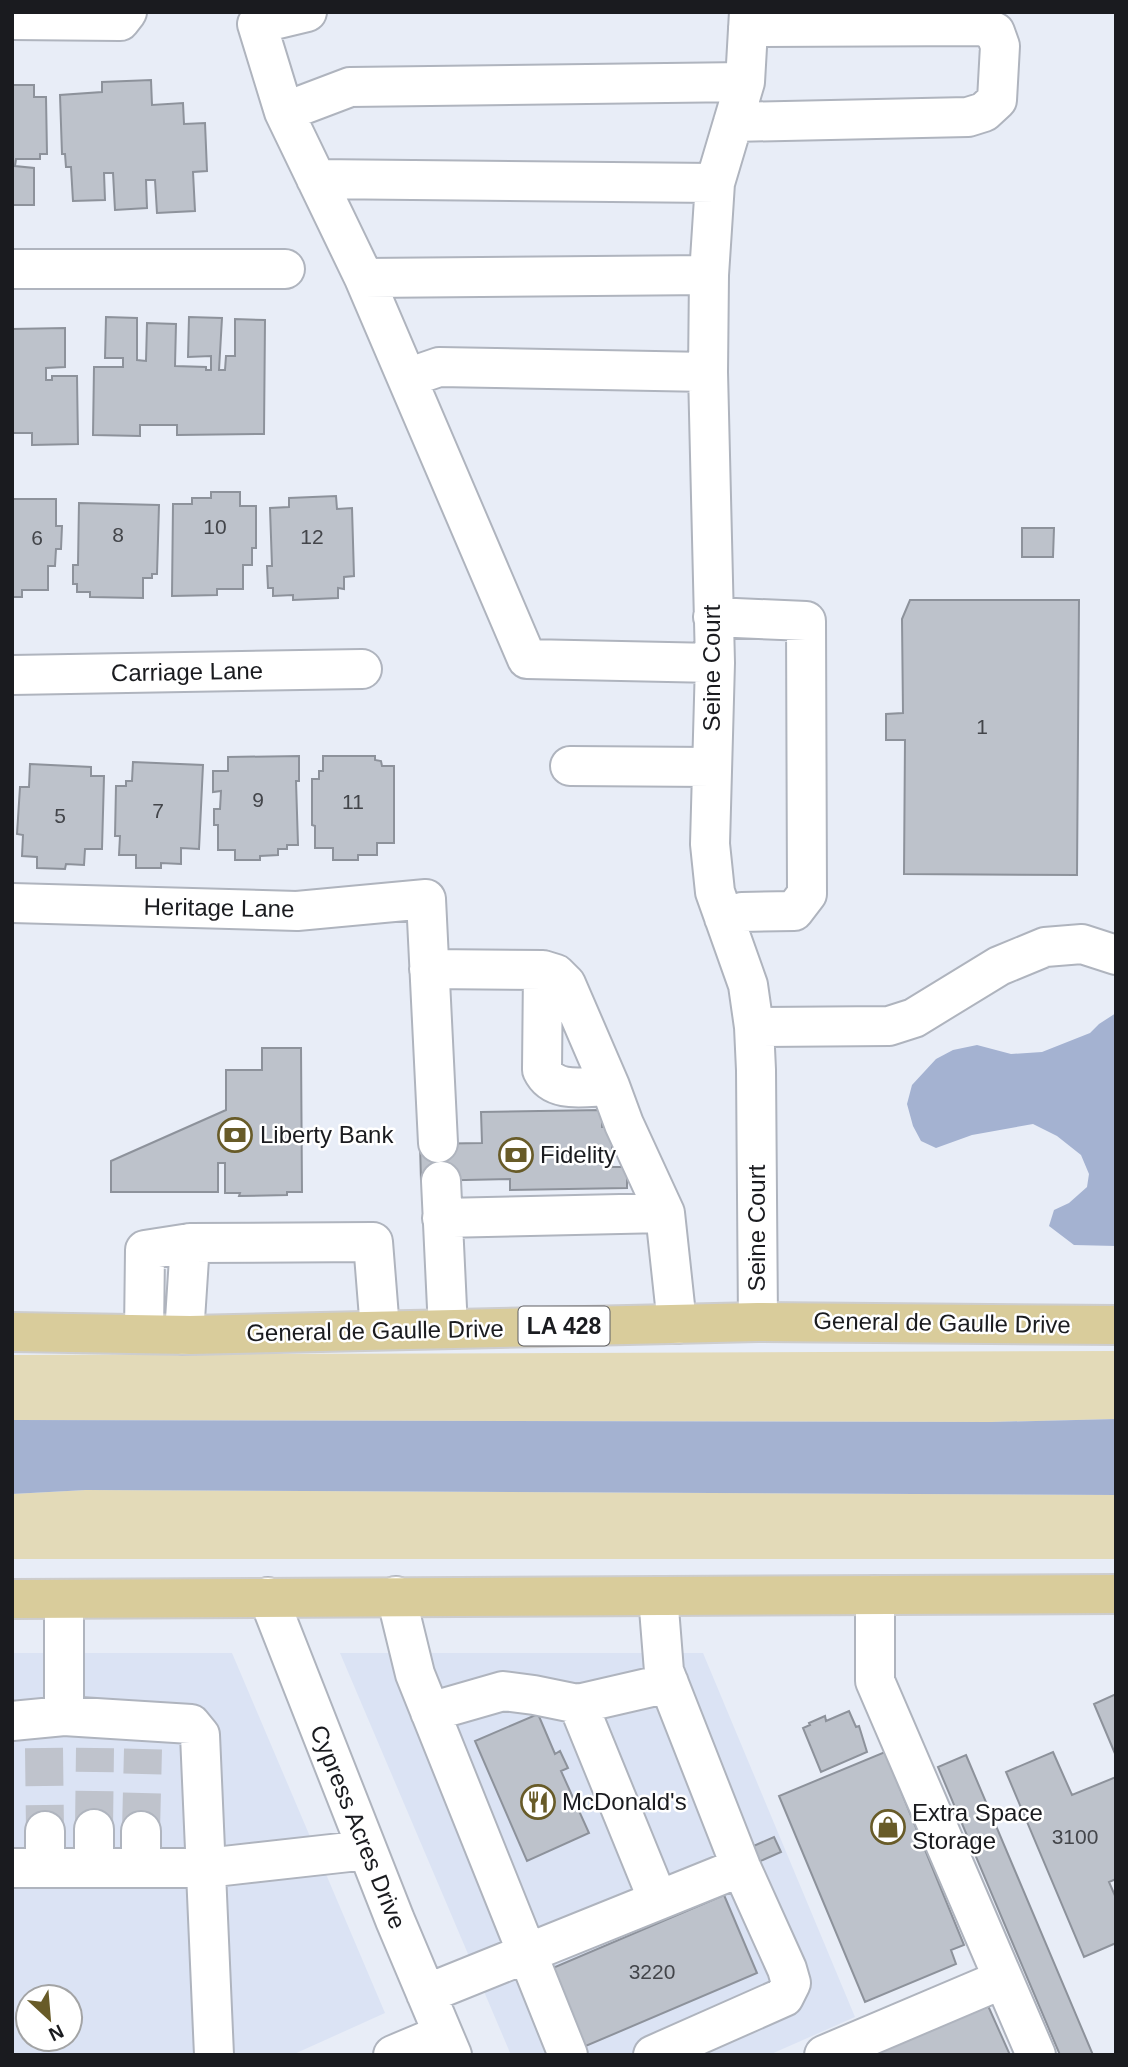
<svg xmlns="http://www.w3.org/2000/svg" width="1128" height="2067" viewBox="0 0 1128 2067" font-family="Helvetica,sans-serif">
	<style>
		.built { fill: #dbe3f4; fill-rule: evenodd }
		.green { fill: #e3dab8 }
		.water { fill: #a4b2d1 }
		.building { fill: #bdc2cb; stroke: #8d929b; stroke-width: 2 }
		.lines { fill: none; stroke-linecap: round; stroke-linejoin: round }
		.minor-tunnel { stroke: #bfc3cc; stroke-width: 38; stroke-dasharray: 38 19; stroke-linecap: butt }
		.minor-casing { stroke: #afb4be; stroke-width: 42 }
		.major-casing { stroke: #cdcdce; stroke-width: 42 }
		.minor { stroke: #fff; stroke-width: 38 }
		.major { stroke: #d9cc9b; stroke-width: 38 }
		.labels { text-anchor: middle; stroke-width: 5; stroke-linejoin: round; paint-order: stroke }
		.number-label { font-size: 21px; fill: #43454a }
		.shield { fill: #fff; stroke: #5f5f62; stroke-width: 2 }
		.shield-label { font-size: 23px; font-weight: bold; fill: #1a1b1f }
		.street-label { font-size: 24px; fill: #1a1b1f; stroke: #fff }
		.poi-label { font-size: 24px; fill: #1a1b1f; stroke: #fff; text-anchor: start }
	</style>
	<rect width="100%" height="100%" fill="#e8edf7"/>
	<path class="built" d="M 12,1653 L 232,1653 L 385,2013 L 292,2055 L 12,2055 ZM 28,1997 L 70,1997 L 70,2039 L 28,2039 Z
		M 340,1653 L 703,1653 L 855,2017 L 769,2055 L 511,2055 Z"/>
	<path class="green" d="M 1116,1351 L 1116,1419 L 991,1422 L 12,1420 L 12,1355 Z
		M 86,1490 L 1116,1495 L 1116,1559 L 12,1559 L 12,1494 Z"/>
	<path class="water" d="M 1116,1013 L 1116,1246 L 1074,1245 L 1049,1226 L 1054,1210 L 1069,1203 L 1087,1187 L 1089,1174 L 1081,1155 L 1057,1136 L 1033,1124 L 972,1135 L 936,1148 L 921,1141 L 913,1126 L 907,1104 L 912,1085 L 936,1059 L 953,1050 L 977,1045 L 1011,1054 L 1042,1052 L 1090,1033 L 1099,1024 Z
		M 1116,1419 L 1116,1495 L 86,1490 L 12,1494 L 12,1420 L 991,1422 Z"/>
	<path class="building" d="M 151,80 L 152,105 L 183,103 L 184,124 L 205,123 L 207,171 L 193,172 L 195,211 L 157,213 L 155,180 L 146,180 L 147,208 L 115,210 L 113,173 L 104,173 L 105,200 L 73,201 L 71,167 L 66,167 L 65,154 L 62,154 L 60,95 L 102,92 L 102,82 Z
		M 12,85 L 34,85 L 34,97 L 46,97 L 47,154 L 40,154 L 40,159 L 16,159 L 15,166 L 34,168 L 34,205 L 12,205 Z
		M 106,317 L 137,318 L 137,360 L 146,361 L 147,323 L 176,324 L 175,366 L 206,367 L 206,370 L 211,370 L 211,356 L 188,357 L 189,317 L 222,318 L 219,370 L 225,370 L 226,356 L 235,356 L 235,319 L 265,320 L 264,434 L 177,435 L 177,425 L 140,425 L 140,436 L 93,435 L 94,367 L 123,367 L 123,358 L 105,358 Z
		M 65,328 L 65,367 L 46,368 L 46,380 L 52,380 L 52,376 L 77,376 L 78,444 L 32,445 L 32,433 L 12,433 L 12,329 Z
		M 211,492 L 240,492 L 240,506 L 256,506 L 256,548 L 252,548 L 252,565 L 243,565 L 243,589 L 217,589 L 217,595 L 172,596 L 173,504 L 192,504 L 192,498 L 211,498 Z
		M 336,496 L 337,509 L 352,508 L 354,576 L 344,577 L 344,589 L 338,588 L 338,598 L 293,600 L 293,595 L 273,596 L 273,588 L 268,588 L 267,566 L 272,566 L 270,508 L 289,507 L 289,498 Z
		M 12,499 L 56,499 L 56,526 L 62,526 L 61,549 L 56,549 L 55,566 L 48,566 L 48,590 L 22,590 L 22,597 L 12,597 Z
		M 79,503 L 159,505 L 157,574 L 152,574 L 152,578 L 143,578 L 143,598 L 90,597 L 90,592 L 77,592 L 77,584 L 73,584 L 73,565 L 78,565 Z
		M 1022,528 L 1054,528 L 1053,557 L 1022,557 Z
		M 910,600 L 1079,600 L 1077,875 L 904,874 L 905,740 L 886,740 L 886,714 L 903,713 L 902,619 Z
		M 299,756 L 299,781 L 296,781 L 298,845 L 287,845 L 287,849 L 278,849 L 278,855 L 260,856 L 260,860 L 235,860 L 235,850 L 218,850 L 218,825 L 214,825 L 214,809 L 220,809 L 221,791 L 213,792 L 213,771 L 228,771 L 228,757 Z
		M 323,756 L 375,756 L 375,760 L 381,761 L 382,766 L 394,766 L 394,843 L 377,843 L 377,855 L 358,855 L 358,860 L 333,860 L 333,848 L 315,848 L 315,826 L 312,825 L 312,779 L 319,779 L 319,771 L 323,771 Z
		M 133,762 L 203,765 L 199,849 L 181,848 L 181,864 L 161,863 L 161,868 L 136,868 L 136,855 L 119,855 L 120,836 L 115,836 L 116,786 L 126,786 L 126,781 L 132,781 Z
		M 30,764 L 91,767 L 91,776 L 104,776 L 102,849 L 85,849 L 84,865 L 66,864 L 65,869 L 37,868 L 37,857 L 22,856 L 23,835 L 17,834 L 20,787 L 29,787 Z
		M 262,1048 L 301,1048 L 302,1192 L 287,1192 L 287,1195 L 239,1196 L 240,1193 L 225,1193 L 225,1163 L 218,1163 L 218,1192 L 111,1192 L 111,1161 L 226,1110 L 226,1070 L 262,1070 Z
		M 602,1110 L 602,1127 L 612,1127 L 612,1167 L 627,1167 L 627,1188 L 510,1190 L 510,1179 L 421,1181 L 420,1144 L 482,1143 L 481,1112 Z
		M 1116,1694 L 1116,1756 L 1094,1704 Z
		M 849,1711 L 856,1727 L 859,1726 L 867,1752 L 821,1772 L 803,1728 L 810,1725 L 809,1723 L 825,1716 L 826,1721 Z
		M 538,1714 L 555,1754 L 560,1751 L 568,1768 L 561,1771 L 589,1833 L 527,1861 L 475,1741 Z
		M 885,1752 L 964,1945 L 951,1950 L 956,1964 L 865,2002 L 779,1796 Z
		M 1053,1752 L 1072,1795 L 1116,1777 L 1116,1879 L 1109,1882 L 1116,1898 L 1116,1943 L 1084,1957 L 1006,1772 Z
		M 966,1755 L 1093,2055 L 1060,2055 L 938,1767 Z
		M 774,1837 L 781,1852 L 756,1863 L 749,1848 Z
		M 724,1895 L 757,1973 L 581,2048 L 548,1970 Z
		M 985,1999 L 1010,2055 L 858,2055 Z"/>
	<g class="lines">
		<path class="minor-tunnel" d="M 44,1748 L 45,1831
			M 94,1829 L 95,1748
			M 141,1831 L 143,1749"/>
		<g class="minor-casing">
			<path id="minor" d="M 307,12 L 257,24 L 284,112 L 364,278 L 527,659 L 715,663
				M 749,12 L 745,82 L 715,183 L 709,275 L 708,372 L 715,663 L 710,844 L 715,892 L 748,985 L 754,1027 L 756,1070 L 758,1322
				M 12,20 L 120,21 L 127,12
				M 284,112 L 350,87 L 745,82
				M 733,122 L 968,117 L 984,112 L 997,100 L 1000,46 L 995,32 L 982,26 L 748,27
				M 316,179 L 715,183
				M 12,269 L 285,269
				M 364,278 L 709,275
				M 407,378 L 439,367 L 708,372
				M 713,617 L 806,621 L 807,894 L 794,911 L 742,912 L 724,918
				M 12,675 L 362,669
				M 570,766 L 711,767
				M 12,903 L 297,911 L 426,899 L 438,1143
				M 429,969 L 543,970 L 556,974 L 566,984 L 610,1086 L 624,1124 L 665,1213 L 677,1324
				M 543,970 L 542,1070 C 554,1095 587,1086 610,1086
				M 754,1027 L 889,1026 L 914,1018 L 999,966 L 1045,947 L 1082,944 L 1116,955
				M 441,1181 L 448,1329
				M 442,1218 L 665,1213
				M 144,1334 L 145,1250 L 190,1243
				M 184,1335 L 190,1243 L 373,1242 L 380,1330
				M 875,1595 L 875,1681 L 1036,2055
				M 396,1596 L 415,1674 L 568,2055
				M 268,1597 L 395,1920 L 452,2055
				M 578,1704 L 658,1900
				M 430,1712 L 503,1691 L 534,1695 L 578,1704 L 669,1683
				M 64,1716 L 191,1724 L 200,1735 L 214,2055
				M 12,1721 L 64,1716 L 64,1599
				M 45,1831 L 45,1868
				M 12,1868 L 206,1868 L 367,1850
				M 94,1868 L 94,1829
				M 141,1868 L 141,1831
				M 426,1994 L 741,1867
				M 393,2055 L 443,2034
				M 653,2055 L 784,1997 L 791,1983 L 787,1969 L 741,1867 L 664,1671 L 658,1596
				M 824,2055 L 1003,1979"/>
		</g>
		<g class="major-casing">
			<path id="major" d="M 12,1332 L 190,1335 L 758,1322 L 1116,1325
				M 12,1599 L 1116,1594"/>
		</g>
		<use href="#minor" class="minor"/>
		<use href="#major" class="major"/>
	</g>
	<defs>
		<g id="bank-ring" transform="scale(1.75)"><circle r="9.5" fill="#fff" stroke="#685b28" stroke-width="1.5"/><path d="M-6-4H6V4H-6ZM0-2.3a2.3 2.3 0 1 0 0 4.6a2.3 2.3 0 1 0 0-4.6Z" fill="#685b28"/></g>
		<g id="restaurant-ring" transform="scale(1.75)"><circle r="9.5" fill="#fff" stroke="#685b28" stroke-width="1.5"/><path d="M-5-6h1v4h1v-4h1v4h1v-4h1v5L-1.5 .5V6h-2V.5L-5-1ZM5-6V6H3V1.5H1.5Q1.5-4 5-6Z" fill="#685b28"/></g>
		<g id="shop-ring" transform="scale(1.75)"><circle r="9.5" fill="#fff" stroke="#685b28" stroke-width="1.5"/><path d="M-5-2.5h2.3a2.7 3.5 0 0 1 5.4 0H5L5.5 6h-11ZM-1.5-2.5h3a1.5 2.3 0 0 0-3 0Z" fill="#685b28"/></g>
	</defs>
	<g fill-rule="evenodd">
		<use href="#bank-ring" x="235" y="1135"/>
		<use href="#bank-ring" x="516" y="1155"/>
		<use href="#restaurant-ring" x="538" y="1802"/>
		<use href="#shop-ring" x="888" y="1827"/>
	</g>
	<g class="labels">
		<g class="number-label">
			<text x="215" y="534">10</text>
			<text x="118" y="542">8</text>
			<text x="312" y="544">12</text>
			<text x="37" y="545">6</text>
			<text x="982" y="734">1</text>
			<text x="258" y="807">9</text>
			<text x="353" y="809">11</text>
			<text x="158" y="818">7</text>
			<text x="60" y="823">5</text>
			<text x="1075" y="1844">3100</text>
			<text x="652" y="1979">3220</text>
		</g>
		<rect class="shield" x="518.5" y="1306.5" width="91" height="39" rx="5"/>
		<g class="shield-label">
			<text x="564" y="1334">LA 428</text>
		</g>
		<g class="street-label">
			<text transform="translate(712 668) rotate(-90)" y="8">Seine Court</text>
			<text transform="translate(187 672) rotate(-1)" y="8">Carriage Lane</text>
			<text transform="translate(219 908) rotate(1)" y="8">Heritage Lane</text>
			<text transform="translate(757 1228) rotate(-90)" y="8">Seine Court</text>
			<text transform="translate(942 1323) rotate(1)" y="8">General de Gaulle Drive</text>
			<text transform="translate(375 1331) rotate(-1)" y="8">General de Gaulle Drive</text>
			<text transform="translate(358 1827) rotate(68)" y="8">Cypress Acres Drive</text>
		</g>
		<g class="poi-label">
			<text x="260" y="1143">Liberty Bank</text>
			<text x="540" y="1163">Fidelity</text>
			<text x="562" y="1810">McDonald's</text>
			<text x="912" y="1821">Extra Space<tspan x="912" dy="28">Storage</tspan></text>
		</g>
	</g>
	<rect width="1128" height="2067" fill="none" stroke="#1a1b1f" stroke-width="28"/>
	<g transform="translate(49 2018) rotate(154)"><circle r="33" fill="#ffffff" stroke="#a3a4a5" stroke-width="2"/>
	<path d="M0-5L12 26L0 18L-12 26Z" fill="#685b28"/>
	<text y="-10" font-size="19" font-weight="bold" text-anchor="middle" fill="#1a1b1f">N</text>
	</g>
</svg>
